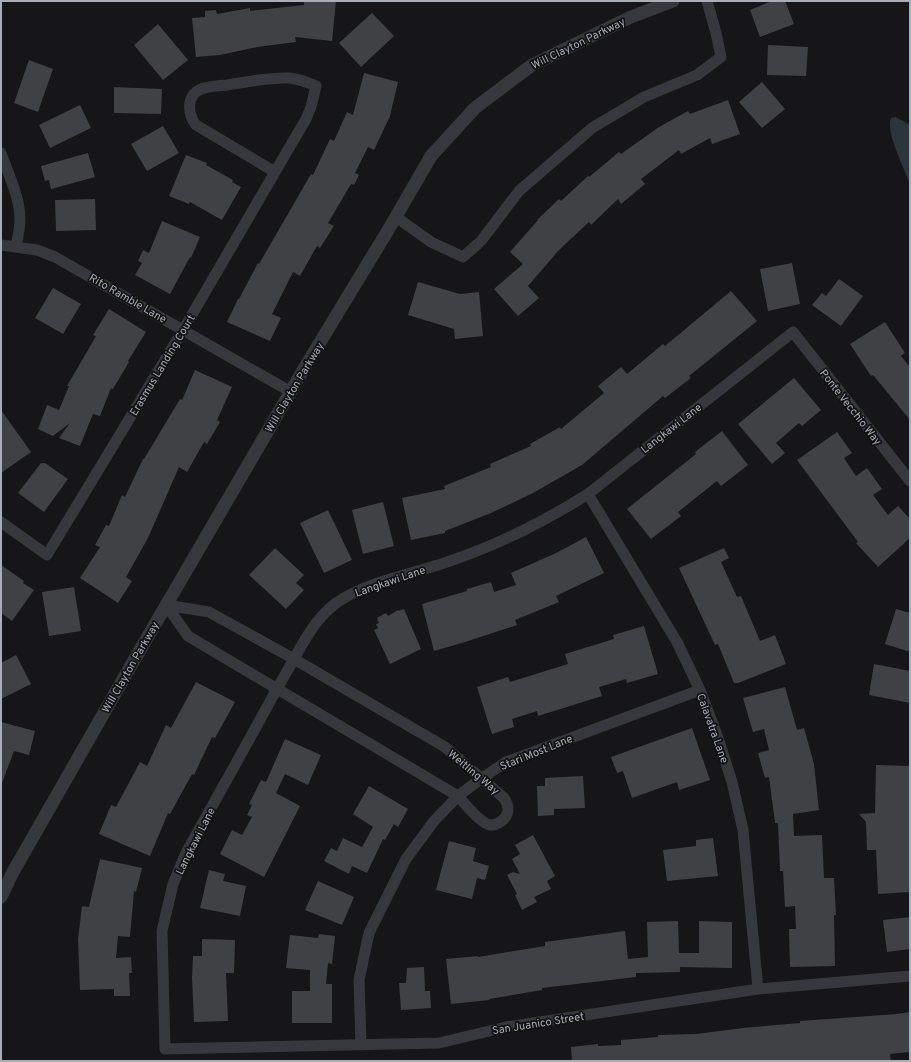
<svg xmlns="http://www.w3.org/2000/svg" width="911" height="1062" viewBox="0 0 911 1062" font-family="Overpass,sans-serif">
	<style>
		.water { fill: #2c353c }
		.building { fill: #404145 }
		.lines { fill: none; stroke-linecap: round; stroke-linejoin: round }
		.minor { stroke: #37383d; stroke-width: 11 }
		.tertiary { stroke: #37383d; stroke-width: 13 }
		.labels { text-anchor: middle; stroke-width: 3.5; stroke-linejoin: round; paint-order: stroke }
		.street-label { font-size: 11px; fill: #a8adb8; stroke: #111113 }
	</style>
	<rect width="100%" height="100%" fill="#161618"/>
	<path class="water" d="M 895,117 L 907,123 L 910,126 L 910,184 C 905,170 885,131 891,118 Z"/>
	<path class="building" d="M 304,1 L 336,1 L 332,41 L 295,37 L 296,42 L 257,47 L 220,55 L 196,57 L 192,18 L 205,17 L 205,11 L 216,10 L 217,14 L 250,8 L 250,11 L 304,5 Z
		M 772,1 L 785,1 L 794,24 L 760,37 L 750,10 Z
		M 372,13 L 394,36 L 361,67 L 339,43 Z
		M 158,24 L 188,60 L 163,80 L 134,45 Z
		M 768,45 L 808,47 L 806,76 L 767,75 Z
		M 29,60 L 53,69 L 38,112 L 14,103 Z
		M 364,73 L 398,82 L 390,116 L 374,150 L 368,147 L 355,173 L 359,175 L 354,185 L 351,184 L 328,223 L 334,226 L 320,248 L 317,246 L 300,276 L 293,272 L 272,314 L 281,318 L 270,341 L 227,322 L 238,299 L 239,299 L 258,263 L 259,264 L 311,174 L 313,175 L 330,139 L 334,141 L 347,112 L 353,115 Z
		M 762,82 L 785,109 L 762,128 L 739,102 Z
		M 114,87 L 162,89 L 161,114 L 114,113 Z
		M 728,100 L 740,134 L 712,144 L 710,138 L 681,154 L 679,150 L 641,179 L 645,184 L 621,204 L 618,199 L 591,225 L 589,222 L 559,250 L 528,286 L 539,298 L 518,316 L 494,289 L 523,264 L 510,252 L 538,220 L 537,220 L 559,199 L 561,201 L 588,176 L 589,177 L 619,152 L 621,154 L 659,127 L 688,111 L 690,114 Z
		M 80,105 L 91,128 L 50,148 L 39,125 Z
		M 163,126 L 179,153 L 147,171 L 131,144 Z
		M 88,153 L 95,177 L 51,189 L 49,180 L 45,181 L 41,166 Z
		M 186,155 L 207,163 L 206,165 L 233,180 L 232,182 L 241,187 L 222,220 L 190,202 L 189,204 L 169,196 Z
		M 95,199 L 96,230 L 56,231 L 55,200 Z
		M 162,221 L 200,237 L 191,258 L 190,257 L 170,294 L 135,275 L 142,263 L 138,261 L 143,250 L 149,253 Z
		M 792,263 L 800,304 L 768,311 L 760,269 Z
		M 839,279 L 863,296 L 841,326 L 812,305 L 822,293 L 826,296 Z
		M 418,282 L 460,294 L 479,292 L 483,336 L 455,339 L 454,329 L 408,315 Z
		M 53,288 L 81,304 L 63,334 L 35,318 Z
		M 731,291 L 757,321 L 689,376 L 691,378 L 665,398 L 663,396 L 582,465 L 533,493 L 491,513 L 445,531 L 445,533 L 411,540 L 402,498 L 445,489 L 444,486 L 491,467 L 490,464 L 531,446 L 530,444 L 560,427 L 561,429 L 604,393 L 598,386 L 621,367 L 627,374 L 663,344 L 665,346 Z
		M 109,309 L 146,332 L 128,361 L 129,362 L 113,389 L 111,388 L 100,416 L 93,414 L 80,446 L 59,438 L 70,423 L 53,436 L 38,429 L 47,405 L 59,410 L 69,386 L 67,386 L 96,336 L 93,335 Z
		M 885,322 L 905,353 L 901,356 L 910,367 L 910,420 L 873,375 L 871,376 L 850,344 Z
		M 195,370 L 232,387 L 217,420 L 220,422 L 207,444 L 204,442 L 187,472 L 179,467 L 148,538 L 126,577 L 132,581 L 118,603 L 80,578 L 100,547 L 95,545 L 106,525 L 109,526 L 122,495 L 125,497 L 143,459 L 144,459 L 180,399 L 182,400 Z
		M 794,378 L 821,410 L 802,426 L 799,423 L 776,443 L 785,453 L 772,464 L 738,424 Z
		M 1,410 L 31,452 L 1,473 Z
		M 722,431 L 748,465 L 721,486 L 717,481 L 678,512 L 681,516 L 651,539 L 627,509 L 696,454 L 695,452 Z
		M 837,432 L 852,453 L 844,458 L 856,476 L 867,468 L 882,489 L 873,495 L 888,515 L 898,506 L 910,519 L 910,538 L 878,567 L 856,543 L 858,542 L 797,460 Z
		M 41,463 L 45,463 L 68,479 L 44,512 L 18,493 Z
		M 383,502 L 394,546 L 363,554 L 352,510 Z
		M 328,510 L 352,560 L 324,573 L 300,523 Z
		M 586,537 L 604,573 L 556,596 L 559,602 L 515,620 L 517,625 L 465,642 L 434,651 L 422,604 L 467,591 L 467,589 L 491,582 L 494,592 L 516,585 L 511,573 L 556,553 Z
		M 275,548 L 304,575 L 296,583 L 304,590 L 286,609 L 249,575 Z
		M 724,548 L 729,558 L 721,562 L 737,597 L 741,596 L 760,641 L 775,635 L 786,664 L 738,683 L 734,683 L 718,644 L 715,645 L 679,568 Z
		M 1,565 L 24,581 L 23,583 L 34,590 L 12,621 L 1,613 Z
		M 74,587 L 81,631 L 49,636 L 42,592 Z
		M 404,609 L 421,649 L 390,664 L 374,630 L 378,628 L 376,624 L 379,623 L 377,618 L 386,613 L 388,616 L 398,610 L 398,611 Z
		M 896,609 L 910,613 L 910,652 L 885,644 Z
		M 644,626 L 658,674 L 627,683 L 626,679 L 599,687 L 602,696 L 538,716 L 537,711 L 512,719 L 514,727 L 492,734 L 477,687 L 508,677 L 510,682 L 568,664 L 565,654 L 614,639 L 613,635 Z
		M 16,655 L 31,684 L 1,699 L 1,663 Z
		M 874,664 L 910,671 L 910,703 L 869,695 Z
		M 196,682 L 235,702 L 215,738 L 212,737 L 194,775 L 192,774 L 170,814 L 168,813 L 150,856 L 99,834 L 111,805 L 116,807 L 140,762 L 147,766 L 166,725 L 171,728 Z
		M 785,687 L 797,730 L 804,728 L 814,764 L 819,810 L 793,814 L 794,836 L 822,835 L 824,878 L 834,878 L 836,915 L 834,915 L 835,966 L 790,967 L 789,929 L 796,929 L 795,906 L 785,907 L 783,871 L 780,871 L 778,823 L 775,823 L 769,777 L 765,778 L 758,753 L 769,750 L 764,729 L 753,732 L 743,698 Z
		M 1,722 L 35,731 L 29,755 L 14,751 L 2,783 L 1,782 Z
		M 692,728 L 710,780 L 679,790 L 677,782 L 632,798 L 623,771 L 617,773 L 611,757 Z
		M 285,739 L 321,755 L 308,785 L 285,774 L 276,793 L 300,806 L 264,877 L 220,854 L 232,830 L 242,835 L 252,817 L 247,815 L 252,805 L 249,804 L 261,780 L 266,782 Z
		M 876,765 L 910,766 L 910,892 L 878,894 L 876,850 L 867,850 L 866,822 L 859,814 L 875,813 Z
		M 583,776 L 585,808 L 554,809 L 554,815 L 538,816 L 537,786 L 545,786 L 545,778 Z
		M 369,786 L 408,809 L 398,827 L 394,824 L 385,840 L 383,839 L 367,873 L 352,866 L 349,874 L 324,861 L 331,848 L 337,851 L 343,838 L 362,847 L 373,827 L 353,814 Z
		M 533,835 L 555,876 L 547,881 L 551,889 L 534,897 L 537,902 L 522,910 L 515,895 L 517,894 L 507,875 L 513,872 L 520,874 L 512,859 L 520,854 L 515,845 Z
		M 713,838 L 718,876 L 667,881 L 663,850 L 696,846 L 696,840 Z
		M 449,841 L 476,848 L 473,861 L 489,866 L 485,880 L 477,878 L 472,899 L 436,890 Z
		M 100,859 L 142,868 L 136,892 L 134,891 L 130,937 L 118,936 L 116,958 L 131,957 L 132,973 L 129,973 L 130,996 L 114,996 L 114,989 L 80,990 L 78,939 L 82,906 L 89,907 Z
		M 209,870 L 225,874 L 223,881 L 246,886 L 240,916 L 200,908 Z
		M 318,881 L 354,897 L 342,925 L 305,910 Z
		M 910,917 L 910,949 L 887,952 L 883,920 Z
		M 678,921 L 679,953 L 699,953 L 699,921 L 732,922 L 732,968 L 680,967 L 680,972 L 636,973 L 636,977 L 542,988 L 542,990 L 489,999 L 490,1000 L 451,1004 L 446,959 L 478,956 L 478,957 L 545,946 L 545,942 L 625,931 L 628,959 L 648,957 L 647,922 Z
		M 319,934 L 335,936 L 332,964 L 328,963 L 326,984 L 332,984 L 332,1023 L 292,1023 L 292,991 L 310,991 L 310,970 L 286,968 L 290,935 L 318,938 Z
		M 202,939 L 235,940 L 234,973 L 226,973 L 228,1021 L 194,1022 L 192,978 L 193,956 L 202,956 Z
		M 424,967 L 425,991 L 430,991 L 431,1008 L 401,1010 L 399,983 L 406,983 L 407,968 Z
		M 910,1012 L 910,1052 L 890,1054 L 891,1061 L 854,1061 L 854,1060 L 838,1061 L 572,1061 L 571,1047 L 598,1044 L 598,1046 L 621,1045 L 621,1040 L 658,1037 L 658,1035 L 696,1034 L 743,1028 L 800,1023 L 800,1021 L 897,1014 Z"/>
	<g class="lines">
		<path class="minor" d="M 1,153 C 8,173 20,198 20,219 C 20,228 18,237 16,246
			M 396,217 L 431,242 L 463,257 L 481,241 L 519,191 L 592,128 L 644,97 L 697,75 L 721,57 L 716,33 L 707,1
			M 1,245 L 37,250 L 55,257 L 291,392
			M 910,481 L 793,332 L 588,494 C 542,523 498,545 447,562 C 413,574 375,580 344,598 C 317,613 303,643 289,668 C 277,688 266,709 255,729 C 232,771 209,812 186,853 L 173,884 L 162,931 L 165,1049 L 439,1043 L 506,1027 L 758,989 L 910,976
			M 588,494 L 677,642 L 700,690 L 718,738 L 732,782 L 743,830 L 758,989
			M 1,522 L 47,555 L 183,330 L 306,119 L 311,107 L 316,86 C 307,82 298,79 289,78 C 269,77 247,82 227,85 C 218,86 207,86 199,90 C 186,97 188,115 196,125 L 275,172
			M 166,605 L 209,612 L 294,659 L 445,747 L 504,798 C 507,802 508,805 508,810 C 507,820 494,829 485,823 C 475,817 466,805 458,796 L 188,636 Z
			M 361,1044 L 359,980 L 369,933 L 406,859 L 434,821 L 458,796 L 482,778 L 506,762 L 700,690"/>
		<path class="tertiary" d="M 1,897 L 13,872 L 133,662 L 305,367 L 390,227 L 431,156 L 475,108 L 532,65 L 631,17 L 673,1"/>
	</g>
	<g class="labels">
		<g class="street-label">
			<text transform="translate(578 43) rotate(-26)" y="4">Will Clayton Parkway</text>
			<text transform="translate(128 298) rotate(30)" y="4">Rito Ramble Lane</text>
			<text transform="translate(162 365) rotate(-59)" y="4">Erasmus Landing Court</text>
			<text transform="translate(294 387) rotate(-59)" y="4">Will Clayton Parkway</text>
			<text transform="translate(851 407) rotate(52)" y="4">Ponte Vecchio Way</text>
			<text transform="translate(671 428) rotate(-38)" y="4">Langkawi Lane</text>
			<text transform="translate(390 581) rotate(-19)" y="4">Langkawi Lane</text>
			<text transform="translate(130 667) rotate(-60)" y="4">Will Clayton Parkway</text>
			<text transform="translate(713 728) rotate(70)" y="4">Calavatra Lane</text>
			<text transform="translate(536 752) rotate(-22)" y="4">Stari Most Lane</text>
			<text transform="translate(474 772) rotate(40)" y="4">Weitling Way</text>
			<text transform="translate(195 841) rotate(-63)" y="4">Langkawi Lane</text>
			<text transform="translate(538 1023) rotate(-9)" y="4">San Juanico Street</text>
		</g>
	</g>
	<rect width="911" height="1062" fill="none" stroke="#a8adb8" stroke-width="4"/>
</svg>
